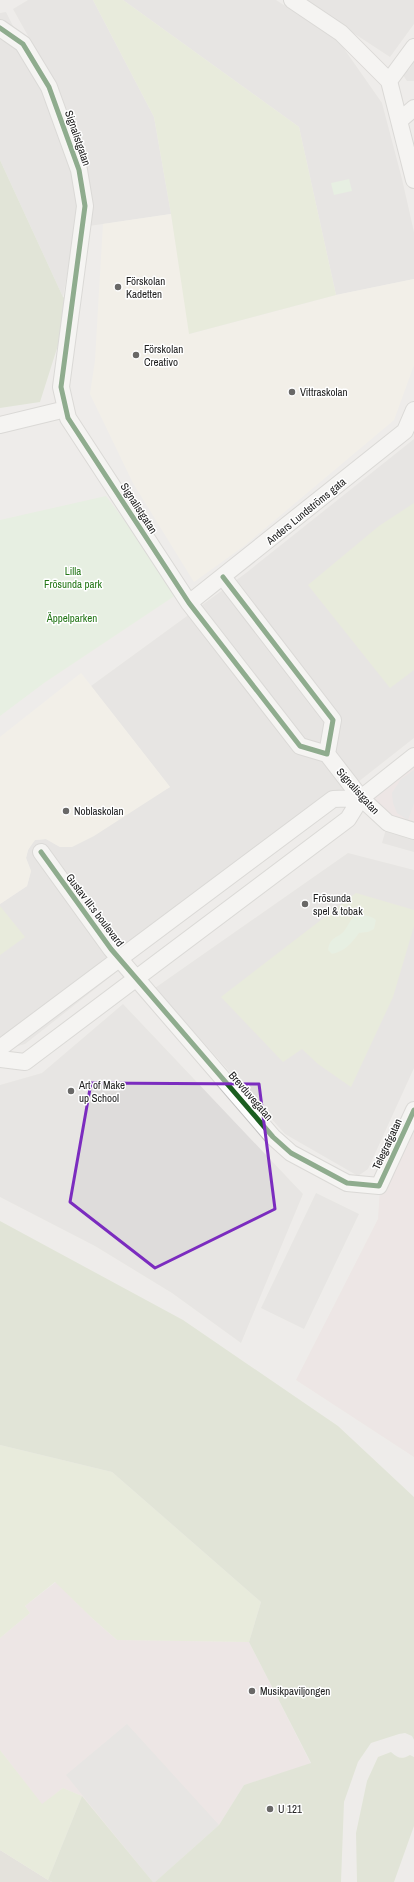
<svg xmlns="http://www.w3.org/2000/svg" width="414" height="1882" viewBox="0 0 414 1882" font-family="'Archivo Narrow',sans-serif">
	<style>
		.residential { fill: #dedcdb }
		.commercial { fill: #ebdedf }
		.education { fill: #f6f2e7 }
		.religious { fill: #dddcdb }
		.construction { fill: #d7d4cc }
		.grass { fill: #e1e8cc }
		.forest { fill: #d0dac2 }
		.park { fill: #def1d9 }
		.plaza { fill: #dddde0 }
		.lines { fill: none; stroke-linecap: round; stroke-linejoin: round }
		.street-casing { stroke: #c2c1c0; stroke-width: 18 }
		.street { stroke: #fcfcfc; stroke-width: 16 }
		.cycleway-casing { stroke: #fff; stroke-width: 8 }
		.cycleway { stroke: #1b5e20; stroke-width: 5 }
		.marked { fill: none; stroke: #7b2cbf; stroke-width: 3; stroke-linejoin: round }
		.poi-dot { fill: #696867; stroke: #fff; stroke-width: 1.5 }
		.labels { text-anchor: middle; stroke-width: 3; stroke-linejoin: round; paint-order: stroke }
		.street-label { font-size: 11px; fill: #212121; stroke: #fff }
		.poi-label { font-size: 11px; fill: #212121; stroke: #fff; text-anchor: start }
		.park-label { font-size: 11px; fill: #247617; stroke: #fff }
	</style>
	<rect width="100%" height="100%" fill="#eeecea"/>
	<path class="residential" d="M 28,0 L 93,0 L 154,117 L 171,214 L 89,226 L 82,158 L 61,95 L 13,9 Z
		M 123,0 L 276,0 L 338,40 L 382,103 L 402,179 L 414,232 L 414,279 L 336,295 L 299,127 Z
		M 303,0 L 414,0 L 414,24 L 390,57 Z
		M 414,439 L 414,738 L 25,1044 L 0,1051 L 0,904 L 27,886 L 31,871 L 26,858 L 28,850 L 32,843 L 35,840 L 46,839 L 60,847 L 170,787 L 91,686 L 246,573 Z
		M 348,853 L 414,870 L 414,1068 L 368,1169 L 358,1176 L 285,1134 L 155,988 Z
		M 123,1004 L 303,1194 L 241,1343 L 172,1293 L 95,1246 L 0,1197 L 0,1085 L 42,1073 Z"/>
	<path class="commercial" d="M 414,757 L 414,830 L 389,822 L 363,797 Z
		M 414,1114 L 414,1457 L 296,1380 L 378,1219 L 380,1188 Z
		M 56,1582 L 93,1619 L 117,1640 L 249,1642 L 311,1764 L 244,1785 L 219,1825 L 155,1882 L 153,1882 L 82,1796 L 63,1788 L 42,1805 L 0,1750 L 0,1638 L 30,1613 L 25,1606 Z"/>
	<path class="education" d="M 171,214 L 190,334 L 336,295 L 414,279 L 414,365 L 394,420 L 244,546 L 194,582 L 133,483 L 90,394 L 95,361 L 103,224 Z
		M 81,673 L 170,787 L 94,836 L 72,847 L 60,847 L 46,839 L 35,840 L 28,850 L 26,858 L 31,871 L 27,886 L 0,904 L 0,737 Z"/>
	<path class="religious" d="M 6,12 L 35,70 L 62,135 L 79,206 L 63,297 L 0,160 L 0,13 Z
		M 414,62 L 414,81 L 407,81 L 401,72 L 409,70 Z
		M 226,599 L 315,717 L 297,731 L 207,613 Z
		M 386,829 L 414,838 L 414,852 L 382,843 Z
		M 316,1193 L 359,1214 L 304,1329 L 261,1308 Z
		M 127,1724 L 219,1825 L 155,1882 L 153,1882 L 66,1775 Z"/>
	<path class="construction" d="M 0,1850 L 48,1880 L 52,1882 L 0,1882 Z"/>
	<path class="grass" d="M 93,0 L 123,0 L 299,127 L 336,295 L 189,334 L 171,214 L 154,117 Z
		M 414,503 L 414,670 L 390,688 L 308,585 L 379,526 Z
		M 356,893 L 414,910 L 414,926 L 393,997 L 351,1087 L 318,1064 L 302,1049 L 283,1062 L 221,997 Z
		M 0,906 L 25,937 L 0,955 Z
		M 0,1445 L 112,1472 L 261,1602 L 249,1642 L 117,1640 L 93,1619 L 55,1582 L 25,1606 L 30,1613 L 0,1638 Z
		M 0,1750 L 42,1804 L 63,1788 L 82,1796 L 48,1880 L 0,1850 Z"/>
	<path class="forest" d="M 0,160 L 63,297 L 65,298 L 59,342 L 40,402 L 0,408 Z
		M 0,1221 L 183,1320 L 338,1426 L 414,1497 L 414,1740 L 412,1736 L 405,1733 L 399,1734 L 371,1743 L 358,1762 L 344,1802 L 341,1882 L 155,1882 L 219,1825 L 244,1785 L 311,1763 L 249,1642 L 261,1602 L 112,1472 L 0,1445 Z
		M 391,1752 C 398,1758 401,1760 410,1755 L 414,1757 L 414,1826 L 394,1882 L 357,1882 L 356,1833 L 367,1781 L 378,1757 Z
		M 82,1796 L 153,1882 L 52,1882 L 48,1880 Z"/>
	<path class="park" d="M 349,179 L 352,191 L 334,195 L 331,183 Z
		M 106,496 L 179,593 L 44,683 L 0,716 L 0,520 Z
		M 356,915 C 364,915 370,915 376,920 L 374,929 L 368,932 L 359,933 C 351,944 345,951 332,954 L 328,950 C 330,936 337,939 344,931 C 349,925 350,919 356,915 Z"/>
	<path class="plaza" d="M 414,770 L 414,803 L 408,820 L 397,813 L 393,803 L 392,793 L 401,779 Z"/>
	<g class="lines">
		<g class="street-casing">
			<path id="street" d="M 292,0 L 341,33 L 389,81 L 414,180
				M 0,28 L 23,44 L 49,87 L 79,170 L 85,206 L 61,387 L 68,418 L 189,603 L 300,746 L 327,754 L 333,720 L 223,577
				M 389,81 L 414,47
				M 399,121 L 414,108
				M 0,425 L 66,409
				M 189,603 L 405,431 L 414,410
				M 327,754 L 361,798 L 388,823 L 414,831
				M 41,852 L 111,949 L 273,1137 L 291,1153 L 347,1183 L 379,1186 L 414,1110
				M 0,1048 L 333,799 L 361,798
				M 0,1059 L 25,1062 L 348,819 L 361,798 L 414,756"/>
		</g>
		<use href="#street" class="street"/>
		<g class="cycleway-casing">
			<path id="cycleway" d="M 0,28 L 23,44 L 49,87 L 79,170 L 85,206 L 61,387 L 68,418 L 189,603 L 300,746 L 327,754 L 333,720 L 223,577
				M 41,852 L 111,949 L 273,1137 L 291,1153 L 347,1183 L 379,1186 L 414,1110"/>
		</g>
		<use href="#cycleway" class="cycleway"/>
	</g>
	<path d="M0 0H414V1882H0ZM 91,1083 L 259,1084 L 275,1209 L 155,1268 L 70,1202 Z" fill="#eeecea" fill-opacity=".55" fill-rule="evenodd"/>
	<path class="marked" d="M 91,1083 L 259,1084 L 275,1209 L 155,1268 L 70,1202 Z"/>
	<g class="poi-dot">
		<circle cx="118" cy="287" r="4"/>
		<circle cx="136" cy="355" r="4"/>
		<circle cx="292" cy="392" r="4"/>
		<circle cx="66" cy="811" r="4"/>
		<circle cx="305" cy="904" r="4"/>
		<circle cx="71" cy="1091" r="4"/>
		<circle cx="252" cy="1691" r="4"/>
		<circle cx="270" cy="1809" r="4"/>
	</g>
	<g class="labels">
		<g class="street-label">
			<text transform="translate(78 138) rotate(71)" y="4">Signalistgatan</text>
			<text transform="translate(139 508) rotate(57)" y="4">Signalistgatan</text>
			<text transform="translate(306 511) rotate(-39)" y="4">Anders Lundströms gata</text>
			<text transform="translate(358 791) rotate(48)" y="4">Signalistgatan</text>
			<text transform="translate(95 910) rotate(53)" y="4">Gustav III:s boulevard</text>
			<text transform="translate(251 1096) rotate(49)" y="4">Brevduvegatan</text>
			<text transform="translate(387 1144) rotate(-65)" y="4">Telegrafgatan</text>
		</g>
		<g class="poi-label">
			<text x="126" y="285">Förskolan<tspan x="126" dy="13">Kadetten</tspan></text>
			<text x="144" y="353">Förskolan<tspan x="144" dy="13">Creativo</tspan></text>
			<text x="300" y="396">Vittraskolan</text>
			<text x="74" y="815">Noblaskolan</text>
			<text x="313" y="902">Frösunda<tspan x="313" dy="13">spel &amp; tobak</tspan></text>
			<text x="79" y="1089">Art of Make<tspan x="79" dy="13">up School</tspan></text>
			<text x="260" y="1695">Musikpaviljongen</text>
			<text x="278" y="1813">U 121</text>
		</g>
		<g class="park-label">
			<text x="73" y="575">Lilla<tspan x="73" dy="13">Frösunda park</tspan></text>
			<text x="72" y="622">Äppelparken</text>
		</g>
	</g>
</svg>
